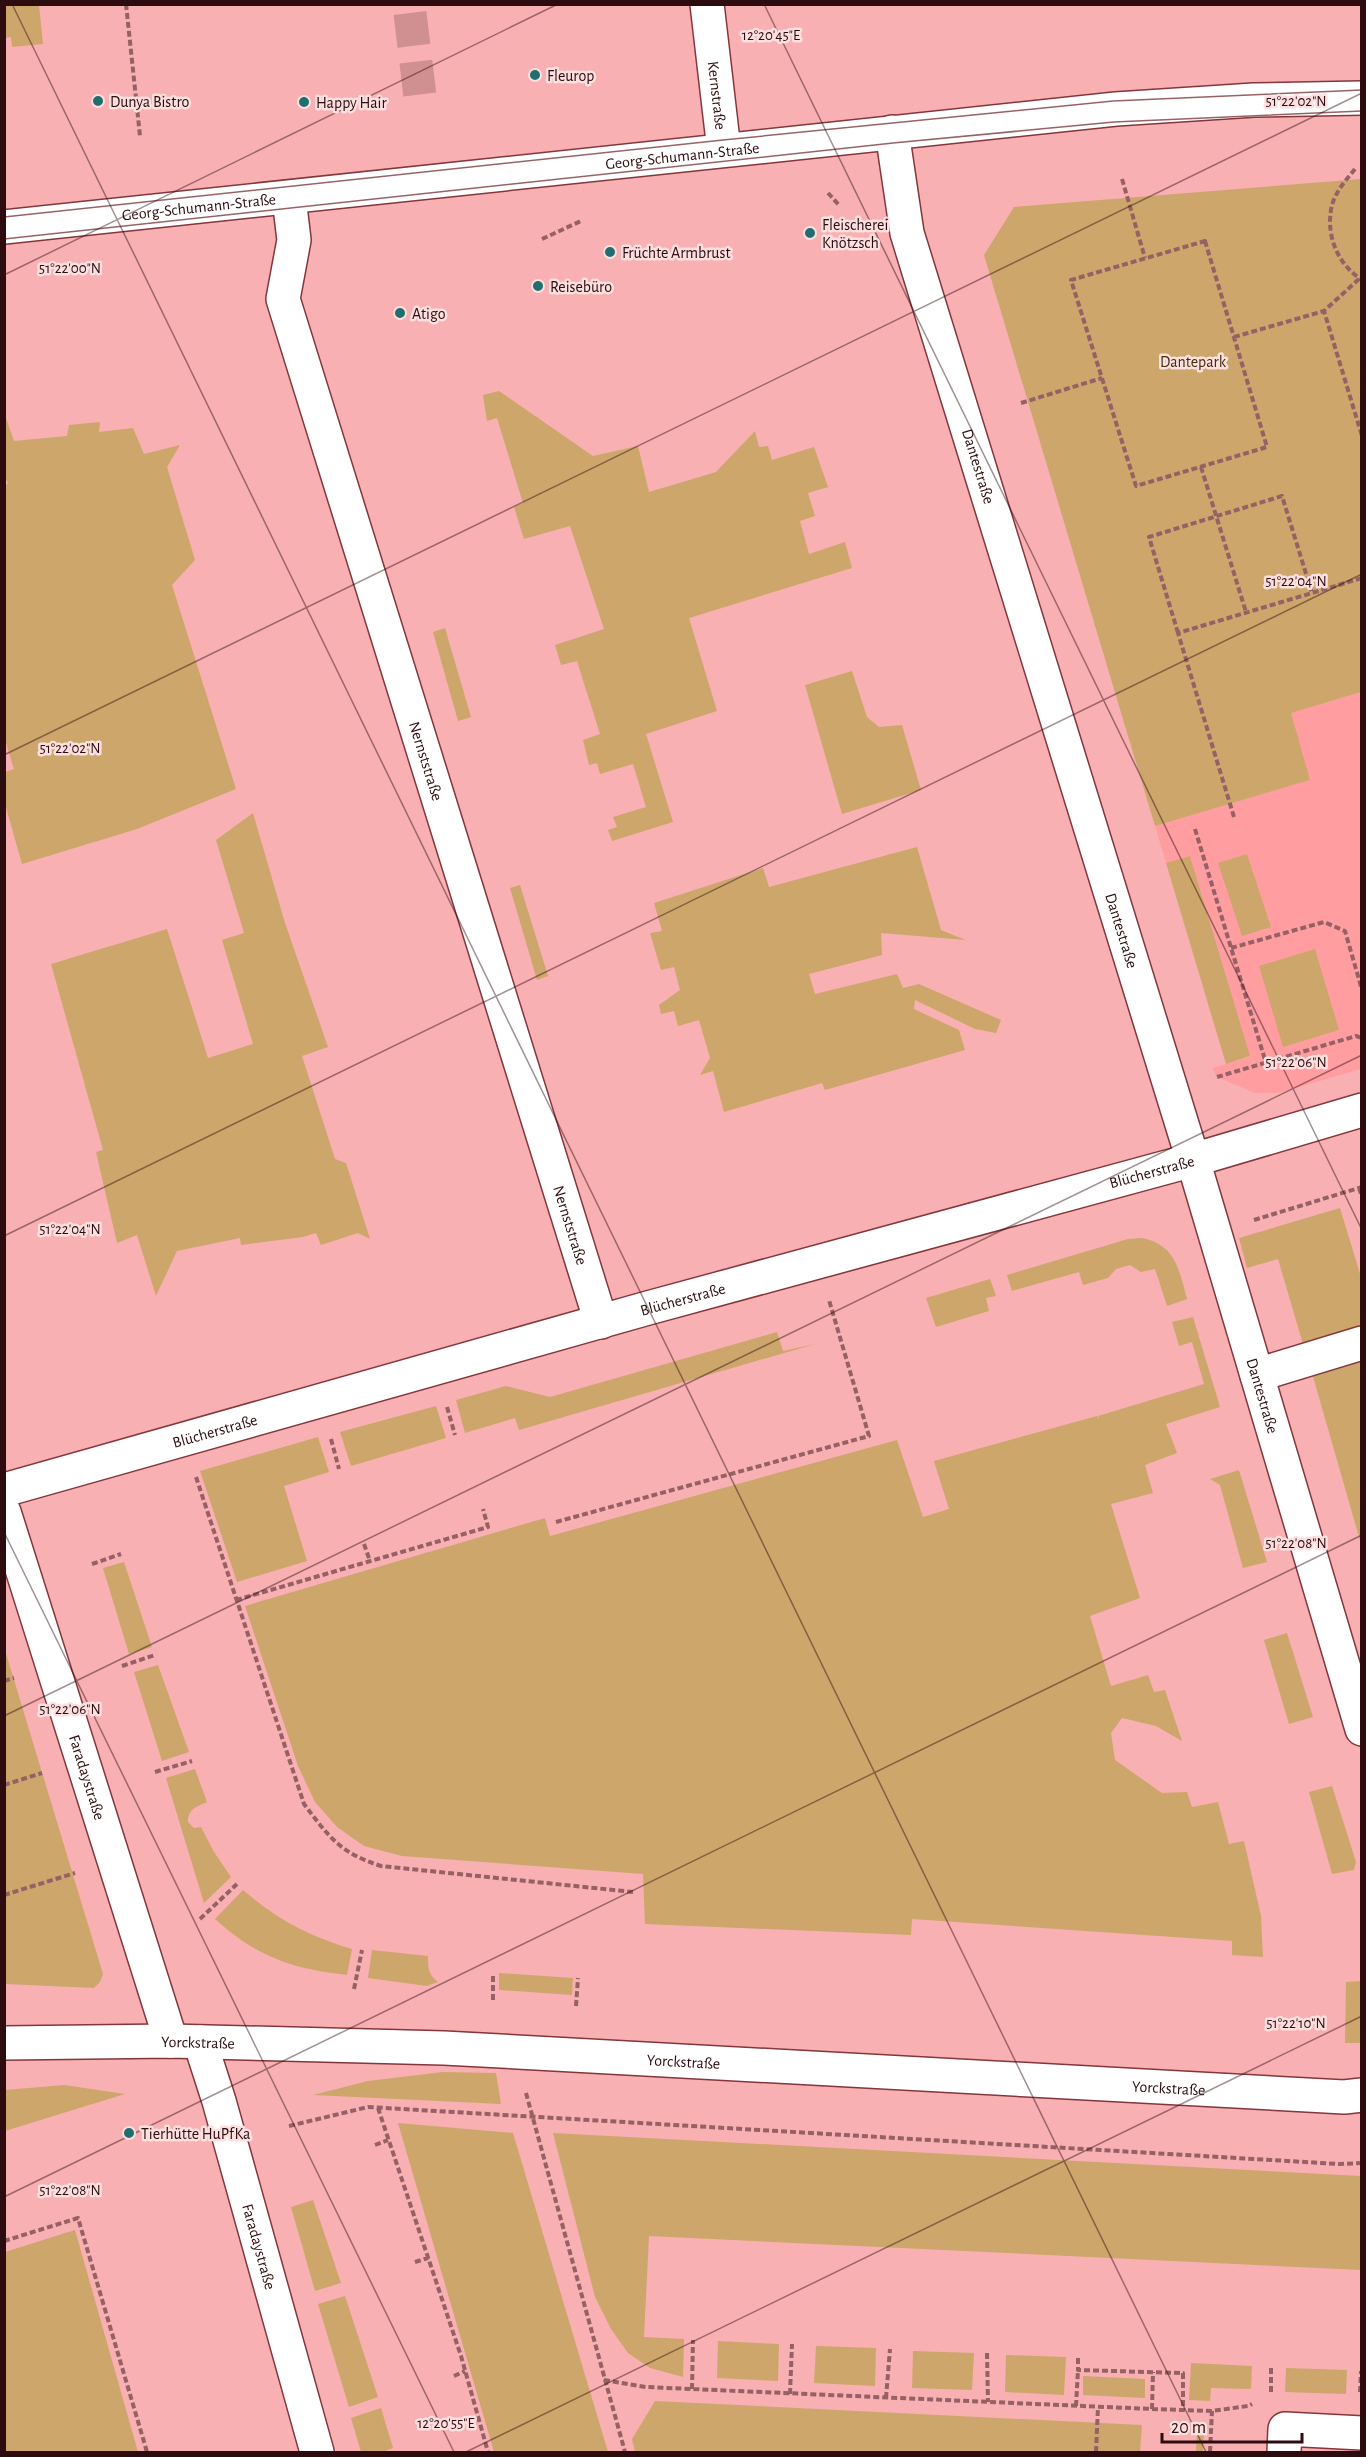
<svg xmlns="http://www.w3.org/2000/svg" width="1366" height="2457" viewBox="0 0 1366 2457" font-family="'Alegreya Sans',sans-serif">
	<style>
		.built { fill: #ff9da1 }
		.green { fill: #cda66b }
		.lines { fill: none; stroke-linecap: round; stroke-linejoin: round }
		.minor-tunnel { stroke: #d08f91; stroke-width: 33; stroke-dasharray: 33 16; stroke-linecap: butt }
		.minor-casing { stroke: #83363c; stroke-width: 36 }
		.major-casing { stroke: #83363c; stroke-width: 36 }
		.path { stroke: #966164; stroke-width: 4; stroke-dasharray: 6 3; stroke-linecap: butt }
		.minor { stroke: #fff; stroke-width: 33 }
		.major { stroke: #fff; stroke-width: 33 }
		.tram { stroke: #996366; stroke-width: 1.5 }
		.ticks { fill: none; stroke: #2c0c0f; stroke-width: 1.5; stroke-opacity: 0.45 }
		.poi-dot { fill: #226d70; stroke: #fcdfdf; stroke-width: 2 }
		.labels { text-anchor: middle; stroke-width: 5; stroke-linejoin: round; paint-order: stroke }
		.poi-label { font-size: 16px; fill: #2c0c0f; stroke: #fcdfdf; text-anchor: start }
		.street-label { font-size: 16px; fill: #2c0c0f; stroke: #fcdfdf }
		.park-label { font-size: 16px; fill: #412e0c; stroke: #fcdfdf }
		.ticks-label { font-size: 15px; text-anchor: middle; fill: #2c0c0f; stroke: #fcdfdf; stroke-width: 5; stroke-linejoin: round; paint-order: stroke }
	</style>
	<rect width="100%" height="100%" fill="#f9b0b2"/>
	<path class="built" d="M 1361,692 L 1361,1069 L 1278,1093 L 1255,1093 L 1217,1077 L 1212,1068 L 1250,1057 L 1190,856 L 1166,863 L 1155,826 L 1309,780 L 1291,713 Z"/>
	<path class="green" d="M 5,4 L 39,5 L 43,44 L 12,47 L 11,37 L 5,38 Z
		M 1361,179 L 1361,692 L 1291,713 L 1310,780 L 1155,826 L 984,255 L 1014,207 Z
		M 499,391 L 593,456 L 638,446 L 649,492 L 716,472 L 755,431 L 759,447 L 768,446 L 772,460 L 814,447 L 828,487 L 808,493 L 815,516 L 800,521 L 809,554 L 845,542 L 852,568 L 689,618 L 717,711 L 646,734 L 673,822 L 612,841 L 608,830 L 617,827 L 613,817 L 646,807 L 633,764 L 600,774 L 597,763 L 589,765 L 583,740 L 600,734 L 577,661 L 561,665 L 555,645 L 604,629 L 570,526 L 524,539 L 514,507 L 523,503 L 497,418 L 487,421 L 483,395 Z
		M 6,418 L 14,441 L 67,436 L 69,425 L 100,422 L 99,432 L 133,428 L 144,454 L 180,445 L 167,467 L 195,560 L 172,585 L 236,789 L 137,829 L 22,864 L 5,804 L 5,772 L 14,769 L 4,737 L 4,487 L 8,483 L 4,476 Z
		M 445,628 L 471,717 L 458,721 L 433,632 Z
		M 852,671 L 867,717 L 879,727 L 902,725 L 921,790 L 842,814 L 805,685 Z
		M 253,813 L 285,923 L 328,1047 L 302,1056 L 335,1159 L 346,1163 L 370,1239 L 358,1233 L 321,1245 L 316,1233 L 303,1237 L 241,1245 L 240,1238 L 177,1251 L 156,1296 L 137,1235 L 117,1243 L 96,1152 L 103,1150 L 51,964 L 167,929 L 208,1058 L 253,1044 L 222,940 L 244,933 L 216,840 Z
		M 917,847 L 941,930 L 966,940 L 881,933 L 882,955 L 809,974 L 815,994 L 897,974 L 903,988 L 919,984 L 1001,1020 L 996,1033 L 975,1029 L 915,1000 L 914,1009 L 959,1030 L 965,1050 L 825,1090 L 822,1083 L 724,1112 L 713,1071 L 700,1075 L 710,1058 L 699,1020 L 678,1026 L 674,1011 L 661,1014 L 659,1005 L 680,990 L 674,967 L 661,970 L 650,933 L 662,931 L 654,903 L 763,868 L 769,887 Z
		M 1247,854 L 1271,927 L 1242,936 L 1218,863 Z
		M 1190,856 L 1250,1056 L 1226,1064 L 1166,863 Z
		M 520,885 L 548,976 L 537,980 L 510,888 Z
		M 1315,949 L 1339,1030 L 1283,1047 L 1259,966 Z
		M 1340,1208 L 1361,1277 L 1361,1325 L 1303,1344 L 1278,1259 L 1247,1268 L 1239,1238 Z
		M 1142,1238 C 1176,1245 1179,1270 1187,1299 L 1167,1306 L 1155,1269 L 1141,1272 L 1130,1265 L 1116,1269 L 1108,1278 L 1083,1285 L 1079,1272 L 1012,1291 L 1007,1275 L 1128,1239 Z
		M 990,1279 L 996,1296 L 986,1298 L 989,1311 L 936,1327 L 926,1298 Z
		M 1193,1317 L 1220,1407 L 1166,1424 L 1177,1453 L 1145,1465 L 1153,1493 L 1111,1504 L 1140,1598 L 1090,1616 L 1111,1686 L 1148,1675 L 1154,1692 L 1165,1690 L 1182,1741 L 1156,1726 L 1122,1718 L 1111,1733 L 1115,1760 L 1162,1793 L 1187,1792 L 1192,1807 L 1218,1802 L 1229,1844 L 1244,1841 L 1261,1916 L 1263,1957 L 1232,1955 L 1232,1941 L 912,1919 L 911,1935 L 645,1924 L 643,1874 L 402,1856 L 364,1846 L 337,1827 L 315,1802 L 298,1766 L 245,1606 L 545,1518 L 550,1536 L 897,1440 L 923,1517 L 949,1509 L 934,1461 L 1097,1416 L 1099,1420 L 1098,1416 L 1204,1384 L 1192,1342 L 1179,1346 L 1172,1322 Z
		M 777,1332 L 783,1351 L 815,1344 L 519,1430 L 515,1418 L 465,1433 L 456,1400 L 506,1386 L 550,1397 Z
		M 1361,1358 L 1361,1544 L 1312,1373 Z
		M 436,1406 L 446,1438 L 351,1466 L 340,1432 Z
		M 318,1437 L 329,1472 L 284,1486 L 307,1561 L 237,1582 L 200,1471 Z
		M 1239,1470 L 1267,1562 L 1243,1568 L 1220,1485 L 1210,1479 Z
		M 124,1562 L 152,1647 L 129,1654 L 103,1568 Z
		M 1287,1633 L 1313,1717 L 1289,1724 L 1264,1640 Z
		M 5,1650 L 103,1974 L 100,1982 L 94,1988 L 5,1984 Z
		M 158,1665 L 189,1752 L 162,1761 L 134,1672 Z
		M 195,1769 L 207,1802 C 196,1807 188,1809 188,1822 L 194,1828 L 201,1827 L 214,1852 L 231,1877 L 204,1903 L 166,1778 Z
		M 1332,1786 L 1356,1862 L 1354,1870 L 1332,1874 L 1309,1792 Z
		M 243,1890 C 278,1920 308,1936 352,1949 L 347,1975 C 292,1969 257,1957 215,1919 Z
		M 372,1950 L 428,1956 C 428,1967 428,1975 438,1982 L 427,1986 L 368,1978 Z
		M 499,1973 L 573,1978 L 572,1995 L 499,1990 Z
		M 1361,1981 L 1361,2043 L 1345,2043 L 1346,1982 Z
		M 443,2072 L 496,2073 L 501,2104 L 313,2095 L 368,2081 Z
		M 64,2085 L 125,2094 L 5,2131 L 5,2090 Z
		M 398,2123 L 513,2133 L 608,2452 L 494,2452 Z
		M 553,2133 L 1361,2176 L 1361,2270 L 649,2236 L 644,2337 L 684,2339 L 683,2377 L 650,2368 L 628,2353 L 611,2329 L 595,2297 Z
		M 313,2200 L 341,2283 L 315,2291 L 291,2207 Z
		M 75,2230 L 138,2452 L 5,2452 L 5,2252 Z
		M 345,2296 L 378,2397 L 349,2407 L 318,2304 Z
		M 718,2341 L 779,2344 L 778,2381 L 717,2378 Z
		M 816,2346 L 876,2348 L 875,2386 L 814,2383 Z
		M 913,2351 L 974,2353 L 972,2390 L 912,2388 Z
		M 1006,2355 L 1066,2357 L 1064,2395 L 1005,2392 Z
		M 1191,2363 L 1252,2366 L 1251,2389 L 1211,2388 L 1210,2401 L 1189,2400 Z
		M 1286,2368 L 1347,2370 L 1346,2394 L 1285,2392 Z
		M 1083,2376 L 1145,2379 L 1145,2398 L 1083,2395 Z
		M 655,2401 L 1142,2425 L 1140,2452 L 635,2452 L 632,2439 Z
		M 381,2408 L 393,2448 L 382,2452 L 361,2452 L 351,2418 Z
		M 1197,2428 L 1204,2429 L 1203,2452 L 1196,2452 Z"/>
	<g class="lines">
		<path class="minor-tunnel" d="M 410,13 L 420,96"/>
		<g class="minor-casing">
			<g id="minor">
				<path id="s1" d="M 707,4 L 724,150"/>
				<path id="s2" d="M 892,132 L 907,233 L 1193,1160 L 1362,1729"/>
				<path id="s3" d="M 289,198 L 294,240 L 283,299 L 601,1322"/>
				<path d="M 1257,1375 L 1362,1343"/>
				<path id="s4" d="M 4,1490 L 648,1308 L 1193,1160 L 1362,1110"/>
				<path id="s5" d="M 4,1512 L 171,2041"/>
				<path id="s6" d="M 200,2042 L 219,2101 L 317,2452"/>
				<path id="s7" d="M 4,2043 L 171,2041 L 444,2048 L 1344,2097 L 1362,2095"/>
				<path d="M 1284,2452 L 1285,2429 L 1362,2433"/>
			</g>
		</g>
		<g class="major-casing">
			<g id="major">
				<path id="s8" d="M 4,227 L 1116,109 L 1254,100 L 1362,98"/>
			</g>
		</g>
		<path class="path" d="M 126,4 L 140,136
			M 1355,169 C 1346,180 1336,191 1332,205 C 1325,234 1337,264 1362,280
			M 1122,179 L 1145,258
			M 828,193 L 839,205
			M 542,239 L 581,221
			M 1205,241 L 1267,447 L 1136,486 L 1071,280 Z
			M 1359,279 L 1324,311 L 1362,436
			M 1234,337 L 1324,311
			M 1021,403 L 1102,378
			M 1201,467 L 1246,612
			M 1178,633 L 1149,537 L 1282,496 L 1312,593
			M 1234,817 L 1178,633 L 1362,578
			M 1195,829 L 1266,1063
			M 1231,948 L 1324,922 L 1345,931 L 1362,990
			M 1217,1077 L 1356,1036 L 1362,1038
			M 1359,1188 L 1362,1197
			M 1254,1220 L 1362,1187
			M 447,1407 L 455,1435
			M 331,1439 L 339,1469
			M 196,1477 L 304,1804 C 329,1837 340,1853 381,1866 L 633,1892
			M 556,1522 L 869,1436 L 829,1300
			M 364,1544 L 370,1561
			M 92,1564 L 121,1554
			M 236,1600 L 488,1527 L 483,1509
			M 122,1666 L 155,1655
			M 4,1681 L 14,1678
			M 155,1772 L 192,1761
			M 4,1785 L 42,1773
			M 4,1895 L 75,1873
			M 200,1919 L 237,1884
			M 354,1989 L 362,1950
			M 493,2000 L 493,1973
			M 576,2006 L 578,1978
			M 526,2093 L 625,2452
			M 378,2108 L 461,2356 L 488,2452
			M 289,2126 L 368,2107 L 1339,2164 L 1362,2163
			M 375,2145 L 388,2140
			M 4,2241 L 78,2218 L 147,2452
			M 415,2262 L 428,2258
			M 987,2353 L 988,2402
			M 1078,2358 L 1078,2370 L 1183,2373 L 1183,2410
			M 454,2376 L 465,2371
			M 604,2380 L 646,2387 L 1152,2409 L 1212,2411 L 1248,2406 L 1252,2404
			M 692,2389 L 693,2340
			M 1271,2392 L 1271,2367
			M 1360,2392 L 1361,2371
			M 790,2394 L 792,2344
			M 886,2398 L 890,2349
			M 1076,2406 L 1078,2370
			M 1152,2409 L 1153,2372
			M 1096,2452 L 1098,2407
			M 1210,2452 L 1212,2411"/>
		<use href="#minor" class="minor"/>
		<use href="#major" class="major"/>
		<path class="tram" d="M 4,217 L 723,140 L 1113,101 L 1362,90
			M 4,239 L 893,143 L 1114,122 L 1362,111"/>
	</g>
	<path class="ticks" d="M 12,4 L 1206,2452M 764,4 L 1362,1230M 4,275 L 558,4M 4,755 L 1362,93M 4,1236 L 1362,574M 4,1532 L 454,2452M 4,1716 L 1362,1055M 4,2197 L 1362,1535M 466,2452 L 1362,2016"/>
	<g class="poi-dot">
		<circle cx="535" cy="75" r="6"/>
		<circle cx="98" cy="101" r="6"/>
		<circle cx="304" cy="102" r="6"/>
		<circle cx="810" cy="233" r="6"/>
		<circle cx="610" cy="252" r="6"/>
		<circle cx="538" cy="286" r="6"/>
		<circle cx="400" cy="313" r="6"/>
		<circle cx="129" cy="2133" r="6"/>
	</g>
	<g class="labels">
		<g class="poi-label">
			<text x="547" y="81">Fleurop</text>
			<text x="110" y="107">Dunya Bistro</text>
			<text x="316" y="108">Happy Hair</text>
			<text x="822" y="230">Fleischerei<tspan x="822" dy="18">Knötzsch</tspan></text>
			<text x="622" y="258">Früchte Armbrust</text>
			<text x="550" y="292">Reisebüro</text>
			<text x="412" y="319">Atigo</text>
			<text x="141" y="2139">Tierhütte HuPfKa</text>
		</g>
		<g class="street-label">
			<text dy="6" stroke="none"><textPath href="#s1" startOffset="92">Kernstraße</textPath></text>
			<text dy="6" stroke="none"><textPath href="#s8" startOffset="682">Georg-Schumann-Straße</textPath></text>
			<text dy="6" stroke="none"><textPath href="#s8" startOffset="196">Georg-Schumann-Straße</textPath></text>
			<text dy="6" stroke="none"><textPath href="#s2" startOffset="346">Dantestraße</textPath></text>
			<text dy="6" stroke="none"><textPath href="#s3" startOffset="586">Nernststraße</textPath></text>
			<text dy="6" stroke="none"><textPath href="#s2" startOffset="832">Dantestraße</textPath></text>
			<text dy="6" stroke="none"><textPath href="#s4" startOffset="1191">Blücherstraße</textPath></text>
			<text dy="6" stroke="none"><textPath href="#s3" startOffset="1072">Nernststraße</textPath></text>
			<text dy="6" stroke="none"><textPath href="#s4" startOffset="705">Blücherstraße</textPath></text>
			<text dy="6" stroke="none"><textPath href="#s2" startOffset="1318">Dantestraße</textPath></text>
			<text dy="6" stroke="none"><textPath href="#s4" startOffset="219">Blücherstraße</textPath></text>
			<text dy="6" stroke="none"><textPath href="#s5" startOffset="278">Faradaystraße</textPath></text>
			<text dy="6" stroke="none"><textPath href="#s7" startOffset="194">Yorckstraße</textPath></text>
			<text dy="6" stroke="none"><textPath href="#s7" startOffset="680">Yorckstraße</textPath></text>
			<text dy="6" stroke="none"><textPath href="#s7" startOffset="1166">Yorckstraße</textPath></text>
			<text dy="6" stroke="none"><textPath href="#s6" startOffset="213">Faradaystraße</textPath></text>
		</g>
		<g class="park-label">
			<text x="1193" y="367">Dantepark</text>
		</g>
	</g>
	<g class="ticks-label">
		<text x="771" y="40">12°20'45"E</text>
		<text x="1296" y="106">51°22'02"N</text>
		<text x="70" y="273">51°22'00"N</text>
		<text x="1296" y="586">51°22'04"N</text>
		<text x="70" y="753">51°22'02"N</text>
		<text x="1296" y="1067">51°22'06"N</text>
		<text x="70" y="1234">51°22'04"N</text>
		<text x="1296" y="1548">51°22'08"N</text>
		<text x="70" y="1714">51°22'06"N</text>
		<text x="1296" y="2028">51°22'10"N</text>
		<text x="70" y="2195">51°22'08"N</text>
		<text x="446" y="2428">12°20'55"E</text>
	</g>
	<rect width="1366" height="2457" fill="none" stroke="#2c0c0f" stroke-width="12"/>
	<path d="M1162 2433v9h140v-9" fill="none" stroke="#2c0c0f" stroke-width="3"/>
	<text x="1171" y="2433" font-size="18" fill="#2c0c0f" stroke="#fcdfdf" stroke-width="4.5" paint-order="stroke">20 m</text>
</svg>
